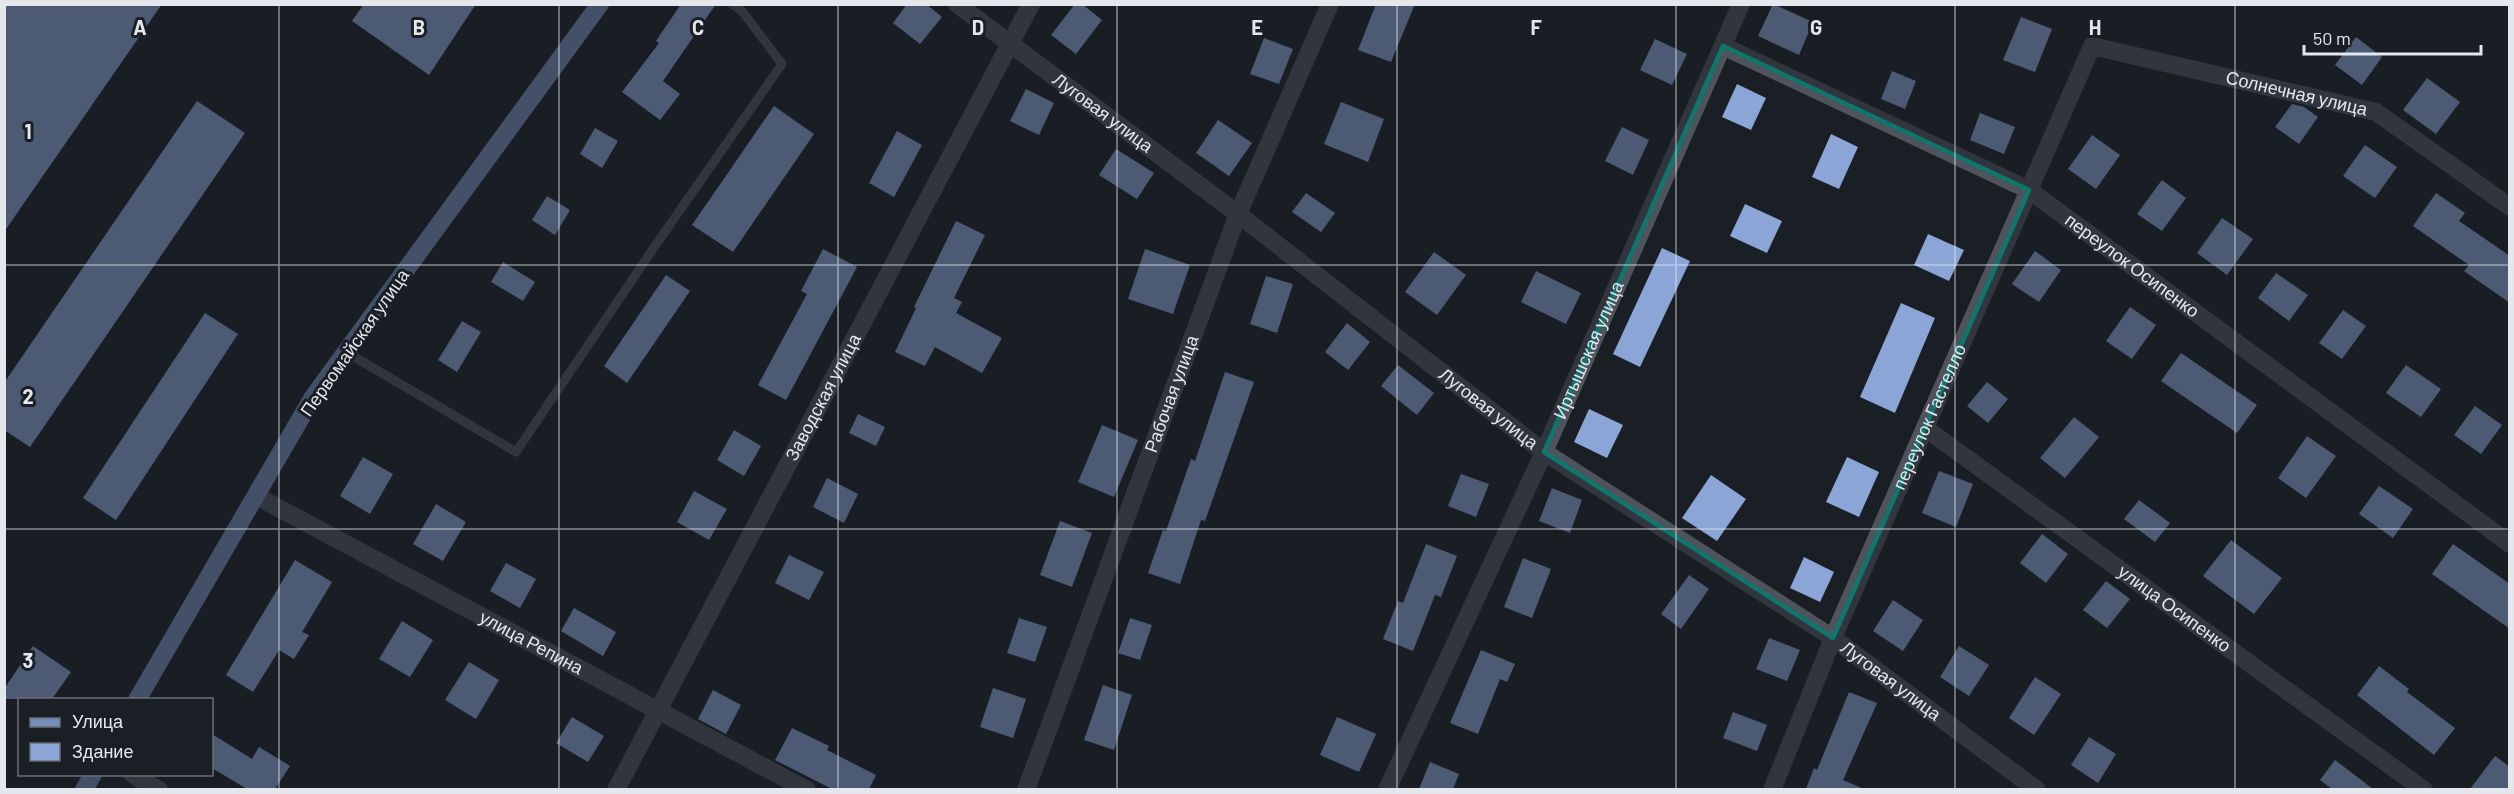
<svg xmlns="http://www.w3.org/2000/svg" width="2514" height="794" viewBox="0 0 2514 794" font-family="Barlow,sans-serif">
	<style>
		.building { fill: #8aa5d6 }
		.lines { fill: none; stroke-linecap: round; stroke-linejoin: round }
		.lane { stroke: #4f535c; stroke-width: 9 }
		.street { stroke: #4f535c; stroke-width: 18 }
		.primary { stroke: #778eba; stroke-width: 18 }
		.marked { fill: none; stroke: #0f766e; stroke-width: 4.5; stroke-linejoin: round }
		.grid { fill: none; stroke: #e4e7ec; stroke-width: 1.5; stroke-opacity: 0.55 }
		.labels { text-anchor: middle; stroke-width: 6; stroke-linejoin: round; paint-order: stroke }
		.street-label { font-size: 18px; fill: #e4e7ec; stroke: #1a1e25 }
		.grid-label { font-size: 20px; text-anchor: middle; font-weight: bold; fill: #e4e7ec; stroke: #1a1e25; stroke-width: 6; stroke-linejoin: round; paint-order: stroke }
	</style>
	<rect width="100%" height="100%" fill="#1a1e25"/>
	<path class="building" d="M 4,4 L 162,4 L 4,232 Z
		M 364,4 L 476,4 L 429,75 L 352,21 Z
		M 681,4 L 716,4 L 663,81 L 680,94 L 660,120 L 622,92 L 659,43 L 656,41 Z
		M 907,4 L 926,4 L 942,17 L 920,44 L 893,23 Z
		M 1075,4 L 1082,4 L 1102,20 L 1076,54 L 1051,35 Z
		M 1376,4 L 1415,4 L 1391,62 L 1358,50 Z
		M 1773,4 L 1813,22 L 1799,55 L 1758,36 Z
		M 2021,17 L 2052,29 L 2035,72 L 2003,60 Z
		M 2356,37 L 2382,57 L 2362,85 L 2335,65 Z
		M 1264,38 L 1293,49 L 1279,84 L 1250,74 Z
		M 1655,39 L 1687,54 L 1672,85 L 1640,70 Z
		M 1892,71 L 1916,81 L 1905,109 L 1881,99 Z
		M 2427,78 L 2460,102 L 2436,134 L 2403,110 Z
		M 1737,84 L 1766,98 L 1751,130 L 1722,117 Z
		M 1026,89 L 1054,103 L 1039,135 L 1010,121 Z
		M 197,101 L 245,133 L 30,447 L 4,430 L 4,383 Z
		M 1341,102 L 1384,119 L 1368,162 L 1324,144 Z
		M 2292,104 L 2304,107 L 2318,117 L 2299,144 L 2275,127 Z
		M 774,106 L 814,134 L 733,252 L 692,225 Z
		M 1980,113 L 2015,127 L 2004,154 L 1970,140 Z
		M 1218,120 L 1252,143 L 1229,176 L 1196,153 Z
		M 1622,127 L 1649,140 L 1633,175 L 1605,161 Z
		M 595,128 L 618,141 L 602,168 L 580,154 Z
		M 897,131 L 922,145 L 894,197 L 869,183 Z
		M 1831,134 L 1858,147 L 1839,189 L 1812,177 Z
		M 2092,135 L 2120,155 L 2096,189 L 2068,169 Z
		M 2365,145 L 2397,167 L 2375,198 L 2343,176 Z
		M 1116,149 L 1154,173 L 1137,199 L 1099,175 Z
		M 2162,180 L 2186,198 L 2162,231 L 2137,214 Z
		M 1306,193 L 1335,213 L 1321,232 L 1292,212 Z
		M 2436,193 L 2465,213 L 2459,221 L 2510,256 L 2510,303 L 2464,271 L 2469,265 L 2413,226 Z
		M 547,196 L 570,210 L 555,235 L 532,220 Z
		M 1745,204 L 1782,221 L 1767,253 L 1730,236 Z
		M 2222,218 L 2253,239 L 2227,275 L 2197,253 Z
		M 956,221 L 985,235 L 954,298 L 962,302 L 956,313 L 1002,338 L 982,373 L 935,347 L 925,366 L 895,352 L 916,308 L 914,307 Z
		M 1928,234 L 1964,250 L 1949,281 L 1914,265 Z
		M 1662,248 L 1690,261 L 1640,367 L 1613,354 Z
		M 823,249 L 857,267 L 786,400 L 758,385 L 807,294 L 801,291 Z
		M 1145,249 L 1190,265 L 1173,314 L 1128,299 Z
		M 2035,251 L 2061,270 L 2039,302 L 2012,284 Z
		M 1434,252 L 1466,275 L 1437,315 L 1405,292 Z
		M 503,262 L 535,282 L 523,301 L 491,282 Z
		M 1536,271 L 1581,293 L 1566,324 L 1521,302 Z
		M 2276,273 L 2308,295 L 2289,321 L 2258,298 Z
		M 666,275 L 690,291 L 627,383 L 604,366 Z
		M 1266,276 L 1293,284 L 1277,333 L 1250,324 Z
		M 1901,303 L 1935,318 L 1895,413 L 1860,397 Z
		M 2130,307 L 2156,325 L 2132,359 L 2106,341 Z
		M 2343,310 L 2366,326 L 2342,359 L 2319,343 Z
		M 205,313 L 238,334 L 116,520 L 83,498 Z
		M 462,321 L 481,332 L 457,372 L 438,360 Z
		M 1347,323 L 1370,342 L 1348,370 L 1325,352 Z
		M 2181,353 L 2257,405 L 2237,433 L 2161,381 Z
		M 1398,365 L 1434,393 L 1417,415 L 1381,386 Z
		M 2406,365 L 2441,389 L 2421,417 L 2386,393 Z
		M 1225,372 L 1254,382 L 1205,521 L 1201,520 L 1180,584 L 1148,573 L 1163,530 L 1166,531 L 1191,459 L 1195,461 Z
		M 1987,382 L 2008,399 L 1988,423 L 1967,406 Z
		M 2475,406 L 2502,425 L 2481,454 L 2454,435 Z
		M 1589,409 L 1623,425 L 1607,458 L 1574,442 Z
		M 858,414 L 885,427 L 876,446 L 849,433 Z
		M 2074,417 L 2099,437 L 2065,478 L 2040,458 Z
		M 1102,425 L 1138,440 L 1114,497 L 1078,482 Z
		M 734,430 L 761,446 L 744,476 L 717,460 Z
		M 2307,436 L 2336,456 L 2306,498 L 2278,478 Z
		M 363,457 L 393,474 L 370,514 L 340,496 Z
		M 1847,457 L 1879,472 L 1859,517 L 1826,502 Z
		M 1939,471 L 1973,484 L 1956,527 L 1922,513 Z
		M 1461,474 L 1489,484 L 1476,517 L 1448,506 Z
		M 1711,475 L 1746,499 L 1717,541 L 1682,518 Z
		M 827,478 L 858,494 L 844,523 L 813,507 Z
		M 2379,486 L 2413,509 L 2393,538 L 2359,514 Z
		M 1552,488 L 1582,500 L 1570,533 L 1539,521 Z
		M 694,491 L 727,509 L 709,540 L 677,522 Z
		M 2139,500 L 2170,523 L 2155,542 L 2124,519 Z
		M 436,504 L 466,522 L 443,561 L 413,544 Z
		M 1060,521 L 1092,533 L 1072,587 L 1040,575 Z
		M 2042,534 L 2068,554 L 2046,583 L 2020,563 Z
		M 2231,540 L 2282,578 L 2254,614 L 2203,576 Z
		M 1426,544 L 1457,556 L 1441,597 L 1435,595 L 1413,651 L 1383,639 L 1398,601 L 1403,603 Z
		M 2453,544 L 2510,584 L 2510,629 L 2432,574 Z
		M 789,555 L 824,572 L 809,600 L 775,583 Z
		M 1804,557 L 1834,572 L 1820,602 L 1790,588 Z
		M 1523,558 L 1551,569 L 1532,618 L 1504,607 Z
		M 295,560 L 332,582 L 302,632 L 309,635 L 294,659 L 279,650 L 253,692 L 226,675 Z
		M 506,563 L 536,579 L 520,608 L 490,591 Z
		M 1689,575 L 1709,589 L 1681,629 L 1661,614 Z
		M 2106,581 L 2130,599 L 2107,628 L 2083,610 Z
		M 1893,600 L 1923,620 L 1903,651 L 1873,631 Z
		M 574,608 L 616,632 L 603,656 L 561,631 Z
		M 1019,618 L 1047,627 L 1035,662 L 1007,653 Z
		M 1130,618 L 1152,625 L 1140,660 L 1118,653 Z
		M 402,621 L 433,640 L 410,677 L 379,659 Z
		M 1769,638 L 1800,650 L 1787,681 L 1756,669 Z
		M 33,646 L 71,672 L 52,699 L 4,699 L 4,689 Z
		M 1959,646 L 1989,665 L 1969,696 L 1940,677 Z
		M 1481,650 L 1515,664 L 1507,682 L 1500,679 L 1478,734 L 1450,723 Z
		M 469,662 L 499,680 L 476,719 L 445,700 Z
		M 2379,666 L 2409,689 L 2407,692 L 2455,728 L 2434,755 L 2357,695 Z
		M 2035,677 L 2061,694 L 2034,735 L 2009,718 Z
		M 1103,685 L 1132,695 L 1114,750 L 1084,740 Z
		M 993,688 L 1026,699 L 1013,738 L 980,727 Z
		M 713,690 L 741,705 L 726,734 L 698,719 Z
		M 1849,692 L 1877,703 L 1843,780 L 1864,789 L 1806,789 L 1814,768 L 1817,770 Z
		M 1733,712 L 1767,725 L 1757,751 L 1723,738 Z
		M 572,717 L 604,736 L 588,762 L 556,743 Z
		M 1337,717 L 1376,734 L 1359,772 L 1320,755 Z
		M 792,728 L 829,746 L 827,750 L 876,775 L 869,789 L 832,789 L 775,760 Z
		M 212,734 L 252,759 L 259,747 L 290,766 L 275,789 L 247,789 L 212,768 Z
		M 2089,737 L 2116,754 L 2098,783 L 2071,765 Z
		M 2495,756 L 2510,767 L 2510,789 L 2470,789 Z
		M 2335,760 L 2373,789 L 2332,789 L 2320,780 Z
		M 1430,762 L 1459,774 L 1453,789 L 1419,789 Z"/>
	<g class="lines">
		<path class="lane" d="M 346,352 L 516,452 L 655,246 L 782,64 L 742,11 L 732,4"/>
		<g class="street">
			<path id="s1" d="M 957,4 L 1238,214 L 1544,452 L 1833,638 L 2037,790"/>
			<path id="s2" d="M 1723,46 L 2029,190 L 2510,544"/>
			<path id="s3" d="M 1925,428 L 2424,790"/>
			<path id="s4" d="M 256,496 L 807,790"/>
			<path d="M 132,774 L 159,790"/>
			<path id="s5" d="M 616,790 L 1031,4"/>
			<path id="s6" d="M 1026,790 L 1238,214 L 1330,4"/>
			<path id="s7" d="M 1387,790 L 1544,452 L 1741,4"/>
			<path id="s8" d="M 1772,790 L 1833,638 L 2092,46 L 2376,112 L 2510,207"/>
		</g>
		<path class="primary" d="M 137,700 L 313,397 L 600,4
			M 84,790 L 93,774"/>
	</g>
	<path d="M0 0H2514V794H0ZM 1723,46 L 2029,190 L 1833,638 L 1544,452 Z" fill="#1a1e25" fill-opacity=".55" fill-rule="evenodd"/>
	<path class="marked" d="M 1723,46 L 2029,190 L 1833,638 L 1544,452 Z"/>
	<path class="grid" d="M 279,4 L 279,790M 559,4 L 559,790M 838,4 L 838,790M 1117,4 L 1117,790M 1397,4 L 1397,790M 1676,4 L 1676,790M 1955,4 L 1955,790M 2235,4 L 2235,790M 4,265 L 2510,265M 4,529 L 2510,529"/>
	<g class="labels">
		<g class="street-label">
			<text dy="6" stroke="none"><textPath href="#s8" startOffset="1020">Солнечная улица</textPath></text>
			<text dy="6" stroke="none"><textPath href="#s1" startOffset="182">Луговая улица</textPath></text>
			<text dy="6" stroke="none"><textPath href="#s2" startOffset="466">переулок Осипенко</textPath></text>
			<text transform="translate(355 343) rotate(-55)" y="6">Первомайская улица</text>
			<text dy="6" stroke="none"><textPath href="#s7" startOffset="484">Иртышская улица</textPath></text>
			<text dy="6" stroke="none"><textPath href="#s6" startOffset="422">Рабочая улица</textPath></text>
			<text dy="6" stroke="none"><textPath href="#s5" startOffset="444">Заводская улица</textPath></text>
			<text dy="6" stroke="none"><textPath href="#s1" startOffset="668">Луговая улица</textPath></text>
			<text dy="6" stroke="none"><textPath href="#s8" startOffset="405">переулок Гастелло</textPath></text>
			<text dy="6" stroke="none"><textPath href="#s3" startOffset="308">улица Осипенко</textPath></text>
			<text dy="6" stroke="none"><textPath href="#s4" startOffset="312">улица Репина</textPath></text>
			<text dy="6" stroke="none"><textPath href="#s1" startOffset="1154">Луговая улица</textPath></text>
		</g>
	</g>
	<g class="grid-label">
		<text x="140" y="35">A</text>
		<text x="419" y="35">B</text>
		<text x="698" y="35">C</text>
		<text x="978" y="35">D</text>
		<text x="1257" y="35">E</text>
		<text x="1536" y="35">F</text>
		<text x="1816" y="35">G</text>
		<text x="2095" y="35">H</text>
		<text x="28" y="139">1</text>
		<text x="28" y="404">2</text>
		<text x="28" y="668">3</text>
	</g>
	<rect width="2514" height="794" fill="none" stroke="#e4e7ec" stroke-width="12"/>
	<rect x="18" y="698" width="195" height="78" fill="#1a1e25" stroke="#6b6e75" stroke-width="1.5"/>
	<rect x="30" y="718" width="30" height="9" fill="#778eba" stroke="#6b6e75" stroke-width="1.5"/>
	<text x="72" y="728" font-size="18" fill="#e4e7ec">Улица</text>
	<rect x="30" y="743" width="30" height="18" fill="#8aa5d6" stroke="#6b6e75" stroke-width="1.5"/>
	<text x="72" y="758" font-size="18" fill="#e4e7ec">Здание</text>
	<path d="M2304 45v9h177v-9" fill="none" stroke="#e4e7ec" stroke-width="3"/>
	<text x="2313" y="45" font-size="18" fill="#e4e7ec" stroke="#1a1e25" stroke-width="4.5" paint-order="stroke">50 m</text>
</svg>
